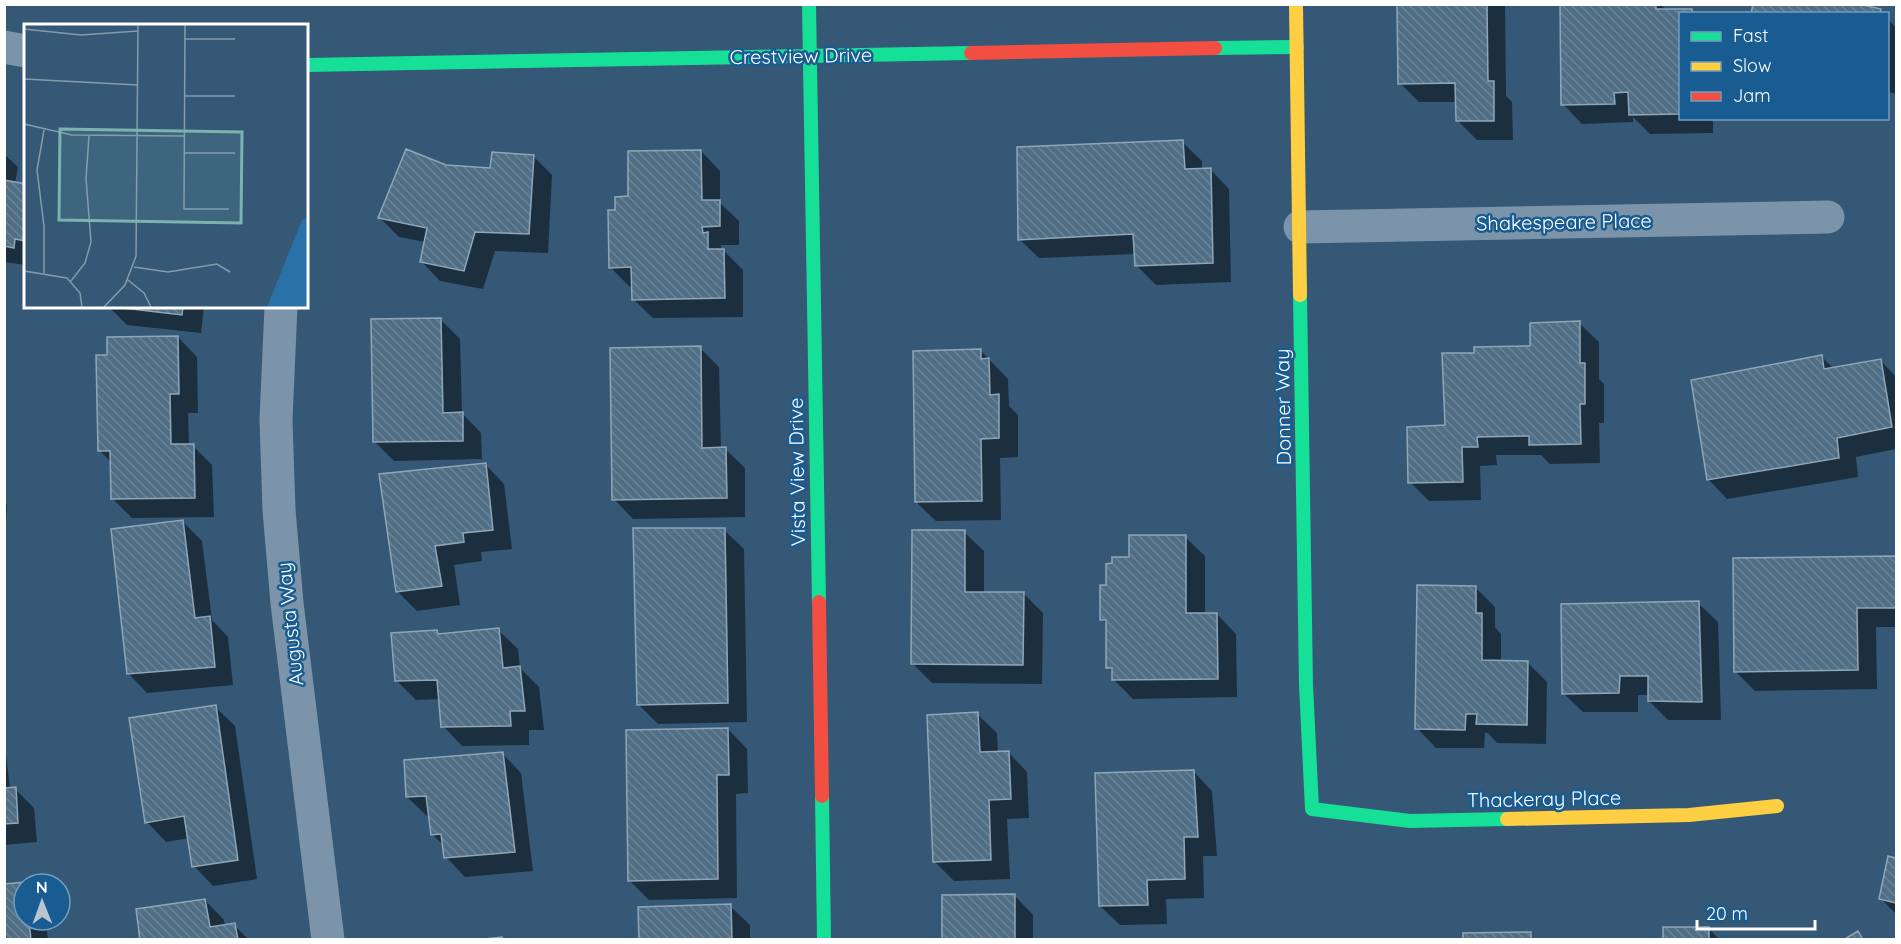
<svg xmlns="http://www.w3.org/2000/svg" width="1901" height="944" viewBox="0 0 1901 944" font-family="Quicksand,sans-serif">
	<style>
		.shadow { fill: #0007 }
		.building { fill: url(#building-back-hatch); stroke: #90a6b7; stroke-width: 1.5 }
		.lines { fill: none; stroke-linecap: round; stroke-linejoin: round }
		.street { stroke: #7c94a9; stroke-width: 33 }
		.fast { stroke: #16e098; stroke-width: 14 }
		.slow { stroke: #ffcf43; stroke-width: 14 }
		.jam { stroke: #f24e42; stroke-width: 14 }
		.labels { text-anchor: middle; stroke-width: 5; stroke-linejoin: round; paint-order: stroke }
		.street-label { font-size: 20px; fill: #fff; stroke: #185c92 }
		.inset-road { fill: none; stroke: #859bad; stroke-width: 1.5 }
		.view { fill: #7bb4af; fill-opacity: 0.15; stroke: #7bb4af; stroke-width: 3 }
		.inset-edge { fill: none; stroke: #fff; stroke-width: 3 }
	</style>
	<defs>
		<pattern id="building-back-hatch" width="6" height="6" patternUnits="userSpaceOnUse" patternTransform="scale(1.5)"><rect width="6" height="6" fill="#506e85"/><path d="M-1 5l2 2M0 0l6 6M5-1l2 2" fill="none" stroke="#6a8497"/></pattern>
	</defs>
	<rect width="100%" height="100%" fill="#345876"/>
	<path class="shadow" d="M 1399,4 L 1505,4 L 1506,96 L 1512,102 L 1513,140 L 1477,140 L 1457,120 L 1457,102 L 1419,102 L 1400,83 Z
		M 1562,4 L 1660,4 L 1667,11 L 1691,11 L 1694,14 L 1680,14 L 1680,118 L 1713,118 L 1713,133 L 1650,134 L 1633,117 L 1633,122 L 1582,124 L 1563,104 Z
		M 1888,19 L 1896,28 L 1896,94 L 1888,92 Z
		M 1182,142 L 1202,161 L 1202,170 L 1210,169 L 1229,189 L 1231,282 L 1156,285 L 1137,266 L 1136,254 L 1039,258 L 1019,239 Z
		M 701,151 L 720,171 L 720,203 L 739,221 L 739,245 L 721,245 L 721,248 L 743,270 L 743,317 L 653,318 L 633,299 L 633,287 L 630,287 L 611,268 L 617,211 L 630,198 Z
		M 4,154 L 18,167 L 15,183 L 26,185 L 26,265 L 4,262 Z
		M 533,156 L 552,175 L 548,253 L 495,251 L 483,289 L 440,281 L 421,261 L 425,242 L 399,237 L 380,218 L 446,167 L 492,169 Z
		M 108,306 L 204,306 L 201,333 L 127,325 Z
		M 441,320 L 460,339 L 462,413 L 481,433 L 482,459 L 394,461 L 375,442 Z
		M 1579,323 L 1599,342 L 1599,379 L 1604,384 L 1604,423 L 1599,423 L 1600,463 L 1550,464 L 1541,455 L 1496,455 L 1497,465 L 1480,466 L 1481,500 L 1429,501 L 1410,482 L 1446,427 L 1476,354 L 1532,348 Z
		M 178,337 L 197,357 L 198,413 L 188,413 L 189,446 L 193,446 L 212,465 L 214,517 L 132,518 L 113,499 L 112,463 L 99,450 L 109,356 Z
		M 700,348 L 719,367 L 721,449 L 725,449 L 745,468 L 745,517 L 633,519 L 614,499 Z
		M 981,351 L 1008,379 L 1009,406 L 1018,415 L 1018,457 L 1000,458 L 1001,520 L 936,521 L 916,502 Z
		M 1822,357 L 1834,369 L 1881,361 L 1896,377 L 1896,449 L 1856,457 L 1858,477 L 1727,499 L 1708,479 Z
		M 485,464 L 504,484 L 512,549 L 481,552 L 482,561 L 454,565 L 460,605 L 417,611 L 398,592 Z
		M 4,502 L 7,505 L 5,539 L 4,539 Z
		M 183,522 L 202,541 L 212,620 L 228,637 L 233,685 L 147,693 L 128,673 Z
		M 724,530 L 744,549 L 747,722 L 658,724 L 639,705 Z
		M 964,532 L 984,551 L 984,593 L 1023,593 L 1043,613 L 1042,684 L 932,683 L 913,664 Z
		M 1185,537 L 1205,556 L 1205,615 L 1217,614 L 1236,634 L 1237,697 L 1133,699 L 1113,679 L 1113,673 L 1108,667 L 1108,625 L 1102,620 L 1108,587 L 1131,559 Z
		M 1896,557 L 1896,627 L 1876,627 L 1877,689 L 1755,691 L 1736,672 L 1734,559 Z
		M 1475,587 L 1495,607 L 1495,627 L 1501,634 L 1501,662 L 1528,663 L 1547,682 L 1546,744 L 1497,743 L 1488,733 L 1485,733 L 1484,748 L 1436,748 L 1417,728 Z
		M 1698,603 L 1718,622 L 1721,720 L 1668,720 L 1649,701 L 1649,695 L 1638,695 L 1638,712 L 1583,712 L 1563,693 Z
		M 498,630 L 518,649 L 520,668 L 539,687 L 544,730 L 529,730 L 529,745 L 462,746 L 443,726 L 440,699 L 416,700 L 396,680 L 437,631 L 441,636 Z
		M 215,707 L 235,726 L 257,879 L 213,886 L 194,866 L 189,838 L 166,842 L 147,822 Z
		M 977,714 L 997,733 L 998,753 L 1008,752 L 1027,772 L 1029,818 L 1007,819 L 1010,879 L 954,881 L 935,862 Z
		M 728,729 L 747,749 L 748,793 L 736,794 L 737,898 L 649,900 L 629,880 Z
		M 4,737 L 10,789 L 15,789 L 34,808 L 37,842 L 4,845 Z
		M 502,753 L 521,773 L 533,871 L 465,877 L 446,857 L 445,847 L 432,834 L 430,816 L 427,816 L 407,797 Z
		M 1193,771 L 1212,791 L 1217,856 L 1203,856 L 1204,898 L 1166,899 L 1167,924 L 1120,925 L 1100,906 Z
		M 1889,857 L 1896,859 L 1896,914 L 1880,898 Z
		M 24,884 L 24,920 L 46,920 L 48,940 L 4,940 Z
		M 1014,895 L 1033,915 L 1033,940 L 944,940 Z
		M 205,900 L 224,920 L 225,926 L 234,925 L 249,940 L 141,940 Z
		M 730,906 L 750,925 L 750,940 L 640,940 Z
		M 1708,928 L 1720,940 L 1665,940 Z"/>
	<path class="building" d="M 1397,4 L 1487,4 L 1488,81 L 1494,81 L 1494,121 L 1456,121 L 1455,83 L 1398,84 Z
		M 1560,4 L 1656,4 L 1656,9 L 1692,9 L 1692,14 L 1680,14 L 1680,114 L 1629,115 L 1628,92 L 1614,93 L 1615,104 L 1561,105 Z
		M 1753,4 L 1859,4 L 1881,9 L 1880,14 L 1751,14 Z
		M 1183,140 L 1185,169 L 1211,168 L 1213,263 L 1135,266 L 1133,234 L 1018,240 L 1017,147 Z
		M 406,149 L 446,165 L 490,168 L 492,152 L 534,155 L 529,234 L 475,232 L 464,271 L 420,262 L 427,228 L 378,218 Z
		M 701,150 L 702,200 L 720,200 L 720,226 L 702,227 L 703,233 L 708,232 L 708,249 L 724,249 L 725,298 L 632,300 L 631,267 L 609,268 L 608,210 L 615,210 L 615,197 L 628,196 L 628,151 Z
		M 4,180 L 26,184 L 26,241 L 15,239 L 14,248 L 4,246 Z
		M 106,306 L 183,306 L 182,315 Z
		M 441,318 L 443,413 L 463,412 L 463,441 L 373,442 L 371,319 Z
		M 1580,321 L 1580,363 L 1585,363 L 1585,404 L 1580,404 L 1581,444 L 1529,445 L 1529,436 L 1477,437 L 1478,447 L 1462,447 L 1463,482 L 1408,483 L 1407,427 L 1445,425 L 1442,353 L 1474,353 L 1474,347 L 1530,346 L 1530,323 Z
		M 178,336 L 179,394 L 170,394 L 171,444 L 194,444 L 195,498 L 111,499 L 110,451 L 98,451 L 96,355 L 107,355 L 107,337 Z
		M 701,346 L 702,448 L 726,447 L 727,498 L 612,500 L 610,348 Z
		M 981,349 L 981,359 L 989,358 L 990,395 L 999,394 L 999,438 L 981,439 L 982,501 L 915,502 L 913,351 Z
		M 1822,355 L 1824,369 L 1881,359 L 1892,427 L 1837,438 L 1839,458 L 1707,480 L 1691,380 Z
		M 486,463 L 493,530 L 463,533 L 464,542 L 435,546 L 442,586 L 396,592 L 379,474 Z
		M 183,520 L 195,618 L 210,616 L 215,667 L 127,674 L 111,529 Z
		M 633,528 L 725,528 L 728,703 L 637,705 Z
		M 912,530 L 965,530 L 965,592 L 1024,592 L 1023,665 L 911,664 Z
		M 1129,535 L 1186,535 L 1186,613 L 1217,613 L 1218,679 L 1112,680 L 1112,668 L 1106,668 L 1106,620 L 1100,620 L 1100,585 L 1106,585 L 1106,564 L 1112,563 L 1112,557 L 1129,557 Z
		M 1896,556 L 1896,608 L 1857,608 L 1858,670 L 1734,672 L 1733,558 Z
		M 1417,585 L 1476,586 L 1476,613 L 1482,613 L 1482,660 L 1528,661 L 1527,725 L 1476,724 L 1477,714 L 1466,714 L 1465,730 L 1415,729 Z
		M 1699,601 L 1702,702 L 1648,701 L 1648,676 L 1620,676 L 1619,693 L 1562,694 L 1561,604 Z
		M 499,628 L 503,668 L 520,666 L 525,711 L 510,711 L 511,726 L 441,727 L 437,680 L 395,681 L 391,633 L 437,630 L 438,634 Z
		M 216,705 L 238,860 L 192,867 L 184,816 L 145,823 L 129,718 Z
		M 978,712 L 980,752 L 1009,751 L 1011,799 L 989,800 L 991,860 L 933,862 L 927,715 Z
		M 728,728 L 729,775 L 717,775 L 718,879 L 628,881 L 626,730 Z
		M 503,752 L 515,852 L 444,858 L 441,834 L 431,835 L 426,796 L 406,797 L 404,760 Z
		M 1194,770 L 1198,837 L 1184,837 L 1185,879 L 1147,880 L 1148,905 L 1099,906 L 1095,773 Z
		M 16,787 L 18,823 L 4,824 L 4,788 Z
		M 1888,856 L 1896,858 L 1896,903 L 1879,899 Z
		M 26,882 L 26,884 L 24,884 L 24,920 L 29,920 L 31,940 L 4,940 L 4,884 Z
		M 1015,894 L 1015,940 L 942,940 L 942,895 Z
		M 205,899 L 210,927 L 235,923 L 238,940 L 140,940 L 136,909 Z
		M 731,904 L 732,940 L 639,940 L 638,907 Z
		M 1663,927 L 1709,927 L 1709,940 L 1663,940 Z
		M 1858,931 L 1863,940 L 1843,940 Z
		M 1531,932 L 1531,940 L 1463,940 L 1463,933 Z
		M 502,937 L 503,940 L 475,940 Z"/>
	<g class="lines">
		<path class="street" d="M 4,47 L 26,51
			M 1300,227 L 1828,217
			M 281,306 L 276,420 L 279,510 L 287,603 L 328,940"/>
		<path class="fast" d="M 809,4 L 819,602
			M 1215,48 L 1297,47
			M 306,65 L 971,53
			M 1300,295 L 1306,685 L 1312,809 L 1410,821 L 1507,819
			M 822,796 L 824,940"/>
		<path class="slow" d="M 1296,4 L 1300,295
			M 1507,819 L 1689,815 L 1777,806"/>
		<path class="jam" d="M 971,53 L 1215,48
			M 819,602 L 822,796"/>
	</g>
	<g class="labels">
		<g class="street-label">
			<text transform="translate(801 56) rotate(-1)" y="7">Crestview Drive</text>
			<text transform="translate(1564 222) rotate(-1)" y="7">Shakespeare Place</text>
			<text transform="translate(1283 407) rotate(-91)" y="7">Donner Way</text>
			<text transform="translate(797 472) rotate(-91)" y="7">Vista View Drive</text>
			<text transform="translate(290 624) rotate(-96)" y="7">Augusta Way</text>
			<text transform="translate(1544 799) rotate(-1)" y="7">Thackeray Place</text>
		</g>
	</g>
	<g transform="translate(24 24)">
		<rect width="284" height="284" fill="#345876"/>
		<path d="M 283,194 L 283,283 L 243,283 L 278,196 Z" fill="#2971a6"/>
		<path class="inset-road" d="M 161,0 L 160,185 L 205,185M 0,5 L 57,11 L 114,7M 160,15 L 211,15M 0,55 L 114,61M 160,72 L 211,72M 0,100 L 48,111 L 160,112M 160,129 L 211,129M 110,243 L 144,248 L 193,240 L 206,248M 0,247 L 43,254 L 56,269 L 58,283M 20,249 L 20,202 L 13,146 L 20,106M 104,256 L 120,269 L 127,283M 47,257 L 61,239 L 67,218 L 62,155 L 65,112M 80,283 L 101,261 L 112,232 L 114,0"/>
		<path class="view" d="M 36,105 L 218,108 L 217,199 L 35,196 Z"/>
		<rect width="284" height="284" class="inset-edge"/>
	</g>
	<rect width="1901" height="944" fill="none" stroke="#ffffff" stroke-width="12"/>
	<rect x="1679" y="12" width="210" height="108" fill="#185c92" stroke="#749dbe" stroke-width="1.5"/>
	<rect x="1691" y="32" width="30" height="9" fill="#16e098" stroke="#749dbe" stroke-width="1.5"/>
	<text x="1733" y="42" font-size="18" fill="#ffffff">Fast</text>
	<rect x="1691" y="62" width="30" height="9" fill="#ffcf43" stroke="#749dbe" stroke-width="1.5"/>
	<text x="1733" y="72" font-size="18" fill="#ffffff">Slow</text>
	<rect x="1691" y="92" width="30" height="9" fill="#f24e42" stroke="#749dbe" stroke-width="1.5"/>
	<text x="1733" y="102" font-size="18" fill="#ffffff">Jam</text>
	<g transform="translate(42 902) rotate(359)"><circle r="28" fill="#185c92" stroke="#749dbe" stroke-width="1.5"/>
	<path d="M0-4.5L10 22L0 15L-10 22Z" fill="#b8c5cf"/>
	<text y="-9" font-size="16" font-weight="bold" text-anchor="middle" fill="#ffffff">N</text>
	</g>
	<path d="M1697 920v9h118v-9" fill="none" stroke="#ffffff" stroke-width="3"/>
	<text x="1706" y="920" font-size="18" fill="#ffffff" stroke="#185c92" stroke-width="4.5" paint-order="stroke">20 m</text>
</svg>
